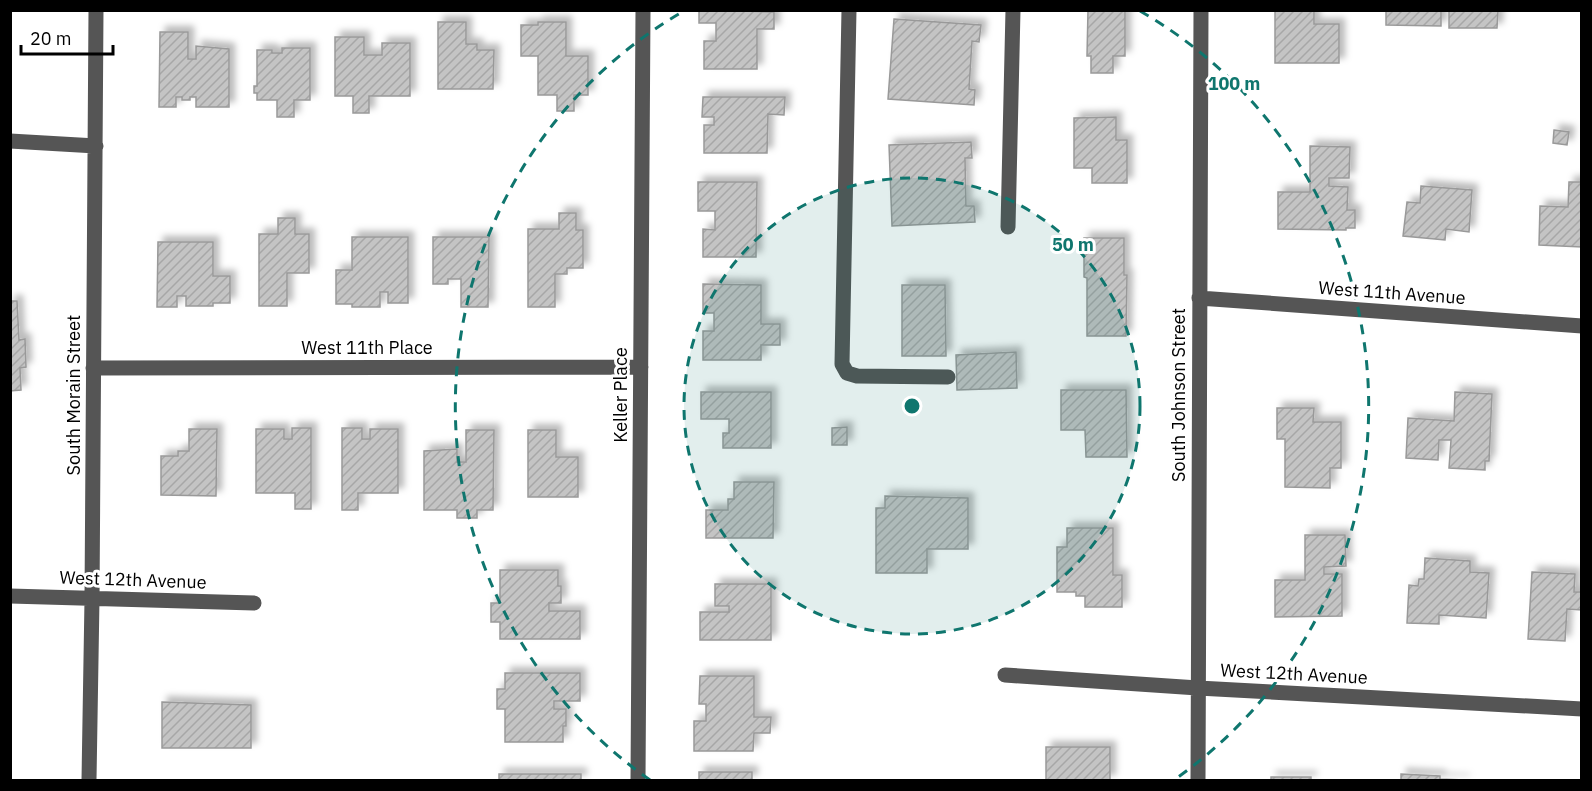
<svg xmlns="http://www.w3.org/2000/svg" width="1592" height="791" viewBox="0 0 1592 791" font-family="'IBM Plex Sans',sans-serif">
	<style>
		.building { fill: url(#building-hatch); stroke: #999; stroke-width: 1.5; filter: url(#shadow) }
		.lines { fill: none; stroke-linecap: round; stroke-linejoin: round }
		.minor { stroke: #555; stroke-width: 15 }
		.ring { fill: none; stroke: #0f766e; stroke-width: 3; stroke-dasharray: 10 8 }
		.labels { text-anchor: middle; stroke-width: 6; stroke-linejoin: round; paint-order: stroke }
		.street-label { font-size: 18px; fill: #000; stroke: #fff }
		.centre { fill: #0f766e; stroke: #fff; stroke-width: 3 }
		.ring-label { font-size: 18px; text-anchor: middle; font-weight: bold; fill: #0f766e; stroke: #fff; stroke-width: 6; stroke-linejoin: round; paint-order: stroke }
	</style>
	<defs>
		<pattern id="building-hatch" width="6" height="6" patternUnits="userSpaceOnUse" patternTransform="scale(1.5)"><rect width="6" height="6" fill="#c4c4c4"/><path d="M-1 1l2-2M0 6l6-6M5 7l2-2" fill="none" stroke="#a7a7a7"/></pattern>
		<filter id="shadow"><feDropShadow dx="5.5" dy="-5.5" stdDeviation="3" flood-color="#0004"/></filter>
	</defs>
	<rect width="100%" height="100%" fill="#fff"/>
	<path class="building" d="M 699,10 L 774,12 L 774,29 L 757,29 L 757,69 L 704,69 L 704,41 L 716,41 L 716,23 L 699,23 Z
		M 1088,10 L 1125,10 L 1125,56 L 1113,56 L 1113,73 L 1091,73 L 1091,56 L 1087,56 Z
		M 1275,10 L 1314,10 L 1314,24 L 1339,24 L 1339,63 L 1275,63 Z
		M 1386,10 L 1441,10 L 1441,26 L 1386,25 Z
		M 1449,10 L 1498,10 L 1497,28 L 1449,28 Z
		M 894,19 L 981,25 L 979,42 L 972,41 L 969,89 L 975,90 L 974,105 L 888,99 Z
		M 438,22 L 466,22 L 466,44 L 477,44 L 477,50 L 494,50 L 493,89 L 438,89 Z
		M 538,22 L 566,22 L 566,56 L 588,56 L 588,95 L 574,95 L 574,111 L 557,111 L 557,95 L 538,95 L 538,56 L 521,56 L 521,25 L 538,25 Z
		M 160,32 L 188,32 L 188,59 L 196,59 L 196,46 L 229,49 L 229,107 L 196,107 L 196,97 L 190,97 L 190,100 L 182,100 L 182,97 L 176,97 L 176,107 L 159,107 Z
		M 335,37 L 364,37 L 364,55 L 382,55 L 382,43 L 410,43 L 410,96 L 369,96 L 369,113 L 353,113 L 353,96 L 335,96 Z
		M 282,48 L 310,48 L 310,100 L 294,100 L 294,117 L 277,117 L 277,100 L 257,100 L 257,93 L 254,93 L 254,86 L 257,86 L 257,50 L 272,50 L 272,53 L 282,53 Z
		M 703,97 L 785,97 L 784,115 L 768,114 L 767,153 L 704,153 L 704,125 L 714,125 L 714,117 L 702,117 Z
		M 1116,117 L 1116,140 L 1127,140 L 1127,183 L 1092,183 L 1092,168 L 1074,168 L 1074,118 Z
		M 1554,130 L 1569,132 L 1567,145 L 1553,143 Z
		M 971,142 L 972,158 L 965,158 L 966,206 L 974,206 L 975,222 L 892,226 L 889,145 Z
		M 1310,146 L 1350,147 L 1349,178 L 1329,178 L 1329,186 L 1348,187 L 1347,210 L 1355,210 L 1355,228 L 1346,228 L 1346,230 L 1278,229 L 1278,192 L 1310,192 Z
		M 698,182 L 757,182 L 756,257 L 703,257 L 703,229 L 715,230 L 715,211 L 698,211 Z
		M 1569,182 L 1582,182 L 1582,247 L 1539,245 L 1540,206 L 1568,207 Z
		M 1421,186 L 1472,190 L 1469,232 L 1446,229 L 1445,240 L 1403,236 L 1407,202 L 1420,203 Z
		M 559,213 L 576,213 L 576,230 L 583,230 L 583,268 L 567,268 L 567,274 L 555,274 L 555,307 L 528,307 L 528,229 L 559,229 Z
		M 278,218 L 295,218 L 295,234 L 309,234 L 309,273 L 287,273 L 287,306 L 259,306 L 259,234 L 278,234 Z
		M 352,237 L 408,237 L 408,303 L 388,303 L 388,292 L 380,292 L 380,307 L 352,307 L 352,304 L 336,304 L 336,270 L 352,270 Z
		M 433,237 L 489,237 L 488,307 L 461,307 L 461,279 L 448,279 L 448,284 L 433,284 Z
		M 1084,238 L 1124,238 L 1124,275 L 1127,275 L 1126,336 L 1087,336 L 1087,278 L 1084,277 Z
		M 158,242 L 213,242 L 213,276 L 230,276 L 230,303 L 213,303 L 213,306 L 186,306 L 186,296 L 177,296 L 177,307 L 157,307 Z
		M 703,284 L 761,285 L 761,324 L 780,324 L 780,345 L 761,345 L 761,360 L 703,360 L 703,331 L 714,331 L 714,313 L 703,313 Z
		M 902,285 L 945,285 L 946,356 L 902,356 Z
		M 10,301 L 17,301 L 19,340 L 25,339 L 26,367 L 20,368 L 21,390 L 10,391 Z
		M 1016,352 L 1017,388 L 957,390 L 956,355 Z
		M 1061,390 L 1126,390 L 1127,457 L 1086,457 L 1085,430 L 1061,430 Z
		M 701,392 L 771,392 L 771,448 L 723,448 L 723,433 L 729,433 L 729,419 L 701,419 Z
		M 1455,392 L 1492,394 L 1489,461 L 1485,461 L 1485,470 L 1449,468 L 1451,440 L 1439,440 L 1438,460 L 1406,458 L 1408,418 L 1454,421 Z
		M 1277,408 L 1314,408 L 1313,422 L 1341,422 L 1341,468 L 1330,468 L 1330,488 L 1285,487 L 1285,439 L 1277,439 Z
		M 847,427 L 847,445 L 832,445 L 832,428 Z
		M 292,428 L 311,428 L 311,509 L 295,509 L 295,493 L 256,493 L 256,429 L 284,429 L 284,439 L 292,439 Z
		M 342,428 L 362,428 L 362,439 L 370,439 L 370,429 L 398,429 L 398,493 L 358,493 L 358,510 L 342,510 Z
		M 189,429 L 217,429 L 216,496 L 161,495 L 161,456 L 178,456 L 178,451 L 189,451 Z
		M 466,430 L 494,430 L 493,510 L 477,510 L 477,518 L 457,518 L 457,510 L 424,510 L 424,451 L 457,449 L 457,462 L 466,462 Z
		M 528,430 L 556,430 L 556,457 L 578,457 L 578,497 L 528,497 Z
		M 734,482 L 774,482 L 773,538 L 706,538 L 706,510 L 728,510 L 728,499 L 734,499 Z
		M 885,496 L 968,498 L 968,549 L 927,549 L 927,573 L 876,573 L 876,508 L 885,508 Z
		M 1067,528 L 1113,528 L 1113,575 L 1122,575 L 1122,607 L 1085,607 L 1085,596 L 1076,596 L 1076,592 L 1057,592 L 1057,547 L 1067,547 Z
		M 1305,535 L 1345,535 L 1346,566 L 1324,567 L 1324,574 L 1342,574 L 1342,616 L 1275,617 L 1275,580 L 1305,580 Z
		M 1425,558 L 1470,561 L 1470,572 L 1489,573 L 1486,618 L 1439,615 L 1439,624 L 1407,623 L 1409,585 L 1418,586 L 1419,579 L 1424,579 Z
		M 500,570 L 558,570 L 558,586 L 561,586 L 561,603 L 549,603 L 549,611 L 580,611 L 580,639 L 500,639 L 500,622 L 491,622 L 491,603 L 500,603 Z
		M 1532,572 L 1575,574 L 1574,592 L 1582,592 L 1582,610 L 1567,609 L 1565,641 L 1528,639 Z
		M 715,584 L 771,584 L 771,640 L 700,640 L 700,612 L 729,612 L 729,606 L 715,606 Z
		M 505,673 L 580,673 L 580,701 L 554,701 L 554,709 L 566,709 L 566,726 L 563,726 L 563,742 L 505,742 L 505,709 L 497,709 L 497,689 L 505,689 Z
		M 700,676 L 754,676 L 754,717 L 771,717 L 770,733 L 754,733 L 753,751 L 694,751 L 694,721 L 706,721 L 706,704 L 699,704 Z
		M 162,702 L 251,705 L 251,748 L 162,748 Z
		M 1046,747 L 1110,747 L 1110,780 L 1046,780 Z
		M 699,772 L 752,772 L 752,780 L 699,780 Z
		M 499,774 L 581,774 L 581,780 L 499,780 Z
		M 1401,774 L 1440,776 L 1440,779 L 1465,780 L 1401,780 Z
		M 1271,777 L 1311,777 L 1311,780 L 1271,780 Z"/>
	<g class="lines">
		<path class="minor" d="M 849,10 L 842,364 L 847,373 L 857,376 L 948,377
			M 10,141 L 96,146
			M 1008,227 L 1013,10
			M 1199,298 L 1582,326
			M 93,368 L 641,367
			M 10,596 L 254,603
			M 1005,675 L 1198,688 L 1582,709
			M 89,780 L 92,599 L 96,10
			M 638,780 L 643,10
			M 1198,780 L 1201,10"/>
	</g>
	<circle cx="912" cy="406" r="228" fill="#0f766e" fill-opacity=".12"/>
	<g class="ring">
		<circle cx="912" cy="406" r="228"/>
		<path d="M650 780A456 456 0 0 1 684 11M1140 11A456 456 0 0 1 1174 780"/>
	</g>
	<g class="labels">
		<g class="street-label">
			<text transform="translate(1392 293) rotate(4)" y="6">West 11th Avenue</text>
			<text x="367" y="354">West 11th Place</text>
			<text transform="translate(74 395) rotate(-90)" y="6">South Morain Street</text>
			<text transform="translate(621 395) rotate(-90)" y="6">Keller Place</text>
			<text transform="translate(1179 395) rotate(-90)" y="6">South Johnson Street</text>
			<text transform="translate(133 580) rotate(2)" y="6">West 12th Avenue</text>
			<text transform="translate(1294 674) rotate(3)" y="6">West 12th Avenue</text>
		</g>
	</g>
	<circle cx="912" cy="406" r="9" class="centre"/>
	<g class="ring-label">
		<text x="1234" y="90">100 m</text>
		<text x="1073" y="251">50 m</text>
	</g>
	<rect width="1592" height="791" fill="none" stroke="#000000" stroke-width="24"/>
	<path d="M21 45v9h92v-9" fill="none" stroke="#000000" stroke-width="3"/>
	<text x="30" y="45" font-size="18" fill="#000000" stroke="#ffffff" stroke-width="4.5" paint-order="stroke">20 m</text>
</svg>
